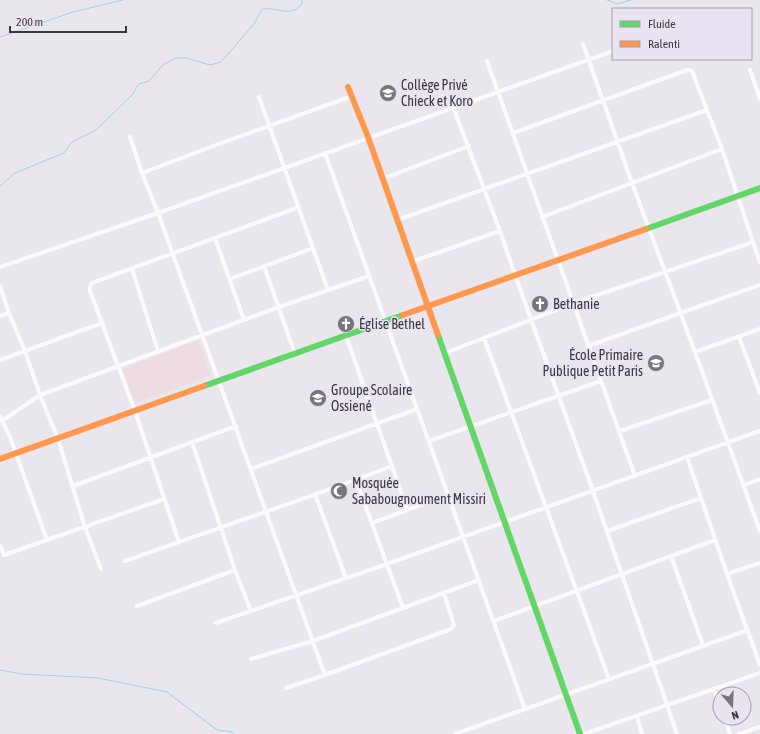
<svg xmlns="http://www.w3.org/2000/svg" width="760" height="734" viewBox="0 0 760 734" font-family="'Asap Condensed',sans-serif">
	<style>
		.commercial { fill: #eddde2 }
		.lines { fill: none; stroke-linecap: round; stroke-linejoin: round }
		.stream { stroke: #9fd5db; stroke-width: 1 }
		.street { stroke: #fcfbfc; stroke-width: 4 }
		.fast { stroke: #63d668; stroke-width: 6 }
		.slow { stroke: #ff974d; stroke-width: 6 }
		.labels { text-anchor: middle; stroke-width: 3; stroke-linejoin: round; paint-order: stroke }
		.poi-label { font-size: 14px; fill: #3b383e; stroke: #eae3f1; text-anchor: start }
	</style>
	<rect width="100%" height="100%" fill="#eae6ee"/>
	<path class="commercial" d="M 198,340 L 211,375 L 135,403 L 122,369 Z"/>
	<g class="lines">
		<path class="stream" d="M 607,0 L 618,4 L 631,0
			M 0,37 L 73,12 L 123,0
			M 0,186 L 15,173 L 64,153 L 72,142 L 96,130 L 132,95 L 139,84 L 149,81 L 163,65 L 175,58 L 186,58 L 210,65 L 221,62 L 254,24 L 262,9 C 273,7 285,14 295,10 C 297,9 300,5 302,4 L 302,0
			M 0,670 L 22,674 L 98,678 L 167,692 L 217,730 L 232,732 L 234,734"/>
		<path class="street" d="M 583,44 L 632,183 L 695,352 L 760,531
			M 487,61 L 635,476
			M 750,70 L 760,99
			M 259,97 L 328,290
			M 453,107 L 500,231 L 515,275 L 593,491 L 677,734
			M 513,133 L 687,70 L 692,71 L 722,149 L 760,263
			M 130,137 L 142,173 L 158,213 L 325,675
			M 325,153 C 392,338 459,523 525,709
			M 142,173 L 216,145 L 352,96
			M 382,179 L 469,146
			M 542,217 L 722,149
			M 397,220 L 707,110
			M 215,238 L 244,320
			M 411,262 L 500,231
			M 264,266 L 295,354
			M 0,267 L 158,213 L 613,51
			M 132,269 L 158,351
			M 230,279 L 313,248
			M 0,286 L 9,313 L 25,351 L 40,395 L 58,439 L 85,527 L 101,569
			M 0,316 L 9,313
			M 346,336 L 407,509
			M 739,337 L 760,393
			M 484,338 L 609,679
			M 588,346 L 760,285
			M 695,352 L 760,329
			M 445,353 L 574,303 L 753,242
			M 0,360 L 102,323
			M 0,416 L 10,437 L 47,540
			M 2,421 L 40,395 L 279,307 L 369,276
			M 620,431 L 712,400
			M 429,441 L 601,381
			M 192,442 L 235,570 L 251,611
			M 687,457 L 727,574 L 760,665
			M 251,469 L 417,409
			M 356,480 L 403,608
			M 744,485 L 760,479
			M 73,486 L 236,426
			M 315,494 L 346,578
			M 372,523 L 448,495
			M 607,531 L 701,498
			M 179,542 L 135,411 L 90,291 L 90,287 L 92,283 L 299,207
			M 0,545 L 4,555 L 164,499
			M 671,556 L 703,645
			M 125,561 C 214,529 304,500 392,466
			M 727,574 L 760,563
			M 137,606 L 235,570
			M 494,621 L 715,540
			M 216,623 L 387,564 L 760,431
			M 251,659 L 313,641 L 479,580
			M 286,688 L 325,675 L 451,629 L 454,625 L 444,593
			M 714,689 L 720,705
			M 637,716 L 642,734
			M 724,718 L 730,734
			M 455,734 L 748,630
			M 584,734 L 760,673
			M 739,734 L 760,727"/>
		<path class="fast" d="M 646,229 L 760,188
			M 438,335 L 580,734
			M 204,386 L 403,315"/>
		<path class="slow" d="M 348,87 L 368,137 L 438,335
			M 403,315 L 646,229
			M 0,459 L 204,386"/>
	</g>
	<defs>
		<g id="school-disc" transform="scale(0.9)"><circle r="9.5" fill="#78757c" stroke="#eae3f1"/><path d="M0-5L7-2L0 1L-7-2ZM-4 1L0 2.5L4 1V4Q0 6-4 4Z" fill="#fff"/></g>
		<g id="church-disc" transform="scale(0.9)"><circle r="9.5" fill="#78757c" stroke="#eae3f1"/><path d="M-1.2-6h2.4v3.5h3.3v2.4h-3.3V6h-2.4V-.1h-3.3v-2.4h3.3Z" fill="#fff"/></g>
		<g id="mosque-disc" transform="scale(0.9)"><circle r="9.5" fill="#78757c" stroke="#eae3f1"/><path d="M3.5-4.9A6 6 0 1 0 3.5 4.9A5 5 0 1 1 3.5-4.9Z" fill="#fff"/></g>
	</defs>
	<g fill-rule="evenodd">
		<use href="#school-disc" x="388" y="93"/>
		<use href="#church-disc" x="540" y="304"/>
		<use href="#church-disc" x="346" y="324"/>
		<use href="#school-disc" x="656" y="363"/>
		<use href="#school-disc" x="318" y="398"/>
		<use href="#mosque-disc" x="339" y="491"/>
	</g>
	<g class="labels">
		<g class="poi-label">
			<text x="401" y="90">Collège Privé<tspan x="401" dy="16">Chieck et Koro</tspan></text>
			<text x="553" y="309">Bethanie</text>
			<text x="359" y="329">Église Bethel</text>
			<text x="643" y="360" text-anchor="end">École Primaire<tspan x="643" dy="16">Publique Petit Paris</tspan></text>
			<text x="331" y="395">Groupe Scolaire<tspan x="331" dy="16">Ossiené</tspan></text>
			<text x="352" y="488">Mosquée<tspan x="352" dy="16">Sababougnoument Missiri</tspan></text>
		</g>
	</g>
	<rect x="612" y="8" width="140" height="52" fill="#eae3f1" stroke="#a49fa9"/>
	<rect x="620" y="21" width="20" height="6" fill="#63d668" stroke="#a49fa9"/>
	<text x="648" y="28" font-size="12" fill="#3b383e">Fluide</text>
	<rect x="620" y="41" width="20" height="6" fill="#ff974d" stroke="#a49fa9"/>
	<text x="648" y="48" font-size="12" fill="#3b383e">Ralenti</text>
	<g transform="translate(732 706) rotate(161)"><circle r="19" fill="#eae3f1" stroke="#a49fa9"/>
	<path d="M0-3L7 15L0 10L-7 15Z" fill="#78757c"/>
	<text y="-6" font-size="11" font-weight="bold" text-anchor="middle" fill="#3b383e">N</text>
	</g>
	<path d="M10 26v6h116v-6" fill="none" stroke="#3b383e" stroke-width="2"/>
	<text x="16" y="26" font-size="12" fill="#3b383e" stroke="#eae3f1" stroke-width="3" paint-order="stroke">200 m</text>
</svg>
